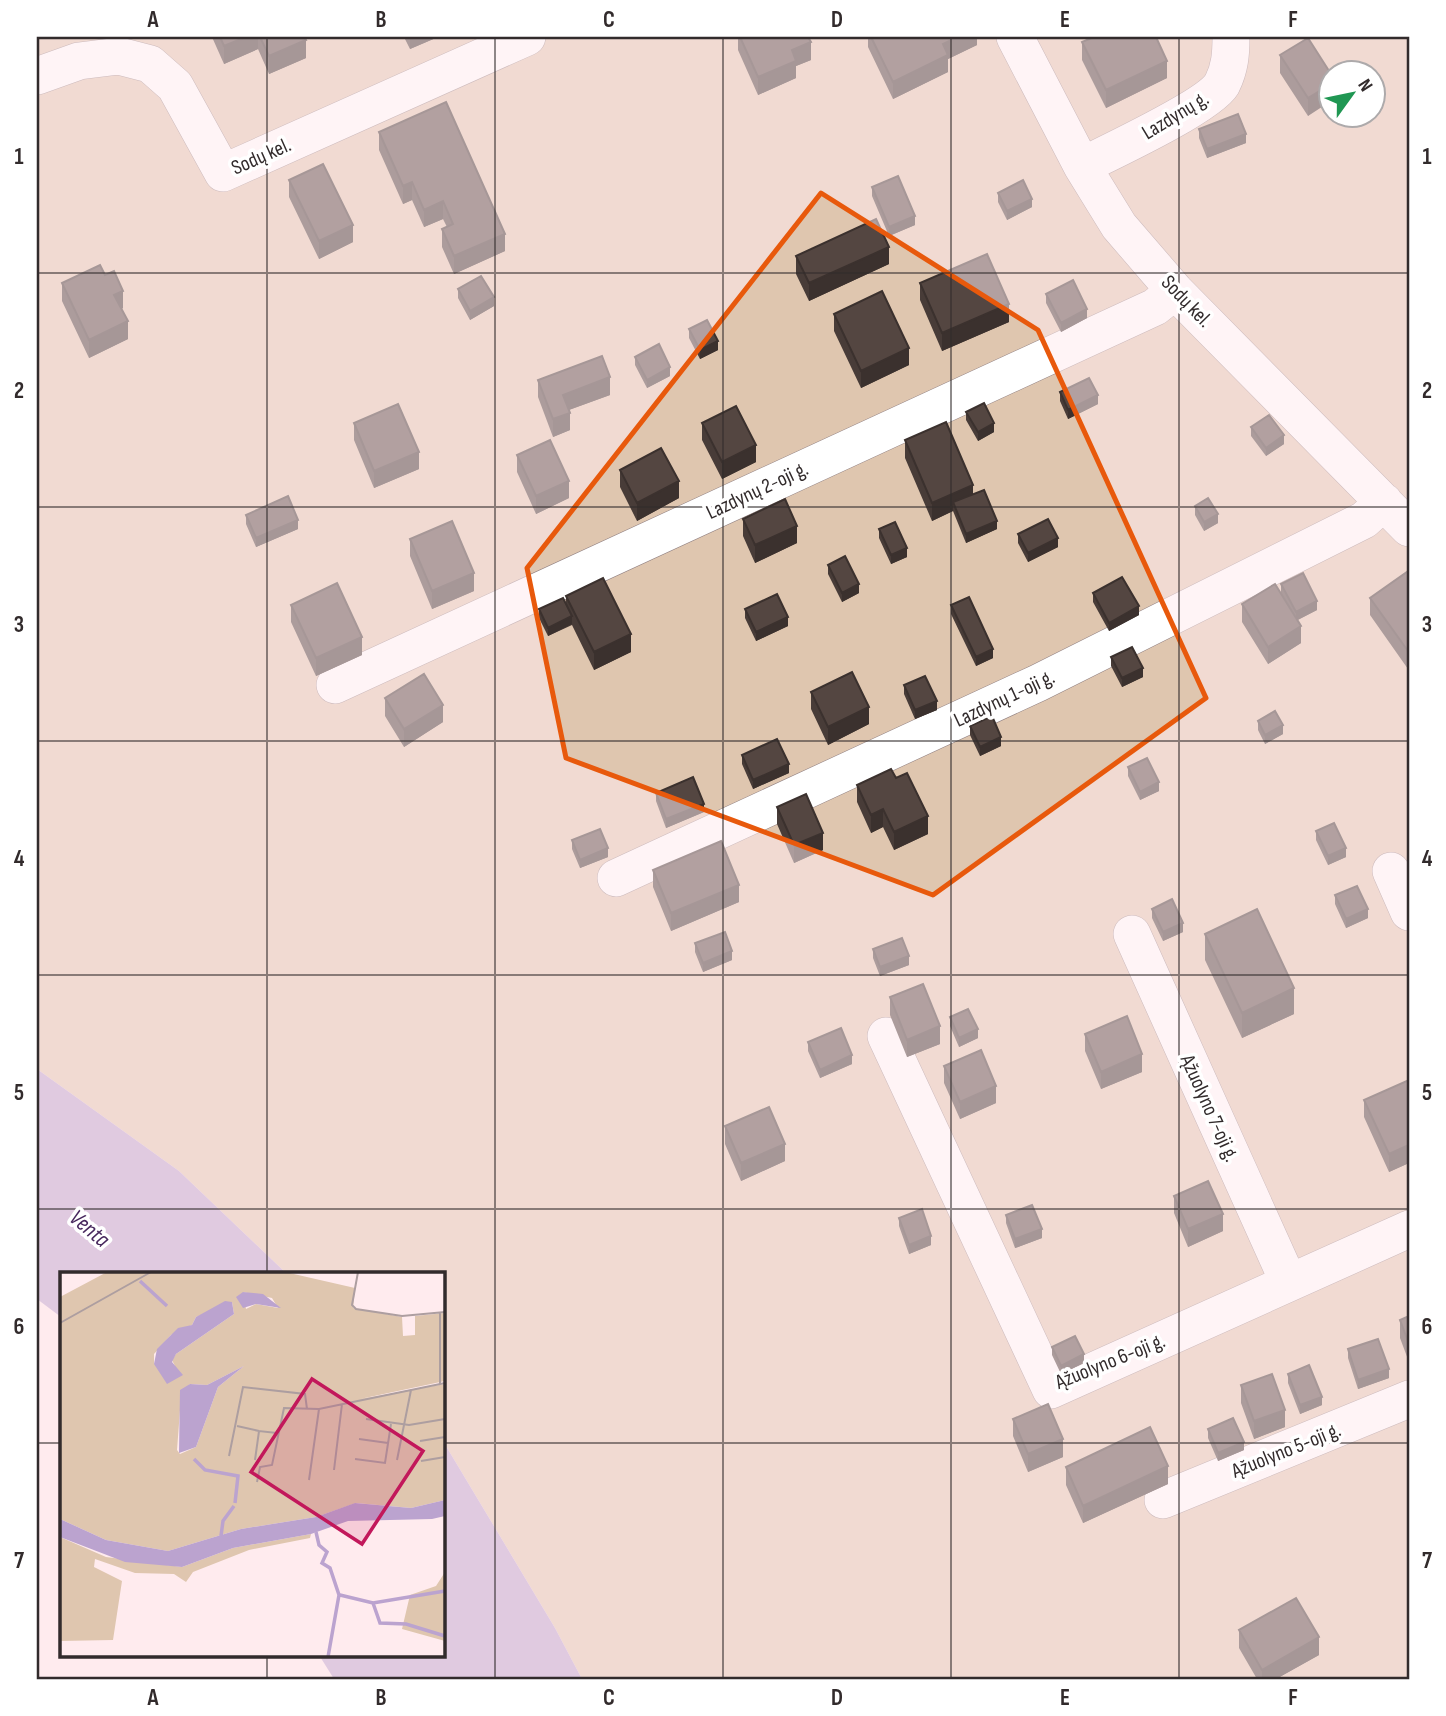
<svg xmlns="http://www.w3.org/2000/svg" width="1446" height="1716" viewBox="0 0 1446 1716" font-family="'Sofia Sans Condensed',sans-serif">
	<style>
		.green { fill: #dfc6af; fill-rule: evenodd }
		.water { fill: #bba3cf }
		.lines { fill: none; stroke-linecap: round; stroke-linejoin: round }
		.street-casing { stroke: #918082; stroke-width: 38 }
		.street { stroke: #fff; stroke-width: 37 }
		.wall { fill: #483c38 }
		.shaded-wall { fill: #3b312e }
		.building { fill: #544641; stroke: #3b312e; stroke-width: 2 }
		.marked { fill: none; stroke: #e8590c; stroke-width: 5; stroke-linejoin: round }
		.grid { fill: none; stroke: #322b2c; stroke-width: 2; stroke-opacity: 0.55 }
		.labels { text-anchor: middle; stroke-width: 7; stroke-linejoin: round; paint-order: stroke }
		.street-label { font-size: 21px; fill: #322b2c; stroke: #fff }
		.water-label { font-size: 23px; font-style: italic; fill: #48285e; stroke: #fff }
		.inset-river { fill: none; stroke: #bba3cf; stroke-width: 3.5 }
		.inset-road { fill: none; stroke: #ad9ea0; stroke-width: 2 }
		.view { fill: #c2185b; fill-opacity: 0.15; stroke: #c2185b; stroke-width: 3.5 }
		.inset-edge { fill: none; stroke: #322b2c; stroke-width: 3.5 }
		.neatline { fill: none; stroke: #322b2c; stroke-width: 2.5 }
		.grid-label { font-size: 23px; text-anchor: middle; font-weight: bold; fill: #322b2c }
	</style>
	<rect width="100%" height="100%" fill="#ffebee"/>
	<path class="green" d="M 37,37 L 1409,37 L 1409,1679 L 582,1679 L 555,1628 L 443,1441 L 443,1273 L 286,1273 L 179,1171 L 37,1069 ZM 1330,74 L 1372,74 L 1372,116 L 1330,116 Z"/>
	<path class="water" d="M 37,1069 L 179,1171 L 286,1273 L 61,1273 L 61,1317 L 37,1299 Z
		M 443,1441 L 555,1628 L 582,1679 L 334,1679 L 319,1655 L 443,1655 Z"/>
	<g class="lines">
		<g class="street-casing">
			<path id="street" d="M 1015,37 L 1082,166 L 1119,226 L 1175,291 L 1409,528
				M 37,76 L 79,61 L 119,56 L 150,64 L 175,86 L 223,173 L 527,37
				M 1082,166 C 1110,152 1209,106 1222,84 C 1230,68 1231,54 1231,37
				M 335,685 L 1155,307 L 1175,291
				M 1391,871 L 1409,912
				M 616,878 L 1038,683 L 1364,520 L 1384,502
				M 1132,934 L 1289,1283
				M 886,1036 L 1051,1390 L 1409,1229
				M 1163,1500 L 1409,1399"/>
		</g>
		<use href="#street" class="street"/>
	</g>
	<path class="wall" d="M 212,37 L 304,37 L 306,58 L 269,74 L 258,49 L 224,64 Z
		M 404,37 L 438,37 L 410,49 Z
		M 738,37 L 808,37 L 811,60 L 796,66 L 796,78 L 758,95 L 738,50 Z
		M 868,37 L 977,37 L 977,45 L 948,59 L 948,72 L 893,99 L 868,47 Z
		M 1091,37 L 1156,37 L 1167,78 L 1106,108 L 1082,60 L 1082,42 L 1091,38 Z
		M 1280,55 L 1331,74 L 1308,116 L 1280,73 Z
		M 1199,129 L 1246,143 L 1207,158 L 1199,138 Z
		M 379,132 L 505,251 L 454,274 L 442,247 L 442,229 L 447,227 L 443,219 L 424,227 L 412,200 L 403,204 L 379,150 Z
		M 289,180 L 353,242 L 319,259 L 289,197 Z
		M 872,187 L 915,225 L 889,236 L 872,196 Z
		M 998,193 L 1032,207 L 1007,220 L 998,202 Z
		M 796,256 L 889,264 L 809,301 L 796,274 Z
		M 62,283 L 123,308 L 121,309 L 128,339 L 89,358 L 62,301 Z
		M 920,283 L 1009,322 L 942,351 L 920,300 Z
		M 458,289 L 494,306 L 470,320 L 458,298 Z
		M 1046,294 L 1087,318 L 1061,332 L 1046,303 Z
		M 834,314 L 909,365 L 861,388 L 834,331 Z
		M 689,329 L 718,350 L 700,359 L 689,338 Z
		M 635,357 L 670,376 L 647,388 L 635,365 Z
		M 538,380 L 610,395 L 569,410 L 570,430 L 553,437 L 538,397 Z
		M 1060,392 L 1098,404 L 1068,419 L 1060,401 Z
		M 966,412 L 994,432 L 978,441 L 966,420 Z
		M 354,423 L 419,469 L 374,488 L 354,440 Z
		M 702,423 L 756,462 L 722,479 L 702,440 Z
		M 1251,427 L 1284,444 L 1266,456 L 1251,436 Z
		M 905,440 L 973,494 L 997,529 L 966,543 L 953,511 L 932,521 L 905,458 Z
		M 517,455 L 569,498 L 536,514 L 517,472 Z
		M 620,470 L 679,498 L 637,521 L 620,487 Z
		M 1195,506 L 1218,523 L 1204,531 L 1195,515 Z
		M 246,515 L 298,529 L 256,547 L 246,524 Z
		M 743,519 L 797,543 L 755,563 L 743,536 Z
		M 879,529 L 907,557 L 891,564 L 879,538 Z
		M 1018,534 L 1058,547 L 1028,562 L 1018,543 Z
		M 410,539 L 474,591 L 432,609 L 410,556 Z
		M 828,565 L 859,593 L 842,602 L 828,574 Z
		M 1409,575 L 1409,668 L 1408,669 L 1370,615 L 1370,598 Z
		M 1281,584 L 1317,610 L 1297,620 L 1301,643 L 1268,664 L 1242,622 L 1242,604 L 1285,601 L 1281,593 Z
		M 1093,593 L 1139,615 L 1109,631 L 1093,602 Z
		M 566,596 L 631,652 L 594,670 L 572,625 L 548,636 L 539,618 L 539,609 L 566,604 Z
		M 291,605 L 362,655 L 316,676 L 291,622 Z
		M 951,605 L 993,658 L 976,666 L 951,614 Z
		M 745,609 L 788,626 L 756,641 L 745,618 Z
		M 1111,657 L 1143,677 L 1122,687 L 1111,666 Z
		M 904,685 L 937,710 L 915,719 L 904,694 Z
		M 811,692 L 869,724 L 828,745 L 811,709 Z
		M 385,698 L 443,722 L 404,747 L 385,716 Z
		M 1258,721 L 1283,734 L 1265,744 L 1258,730 Z
		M 970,726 L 1001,746 L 980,756 L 970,735 Z
		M 742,755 L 789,773 L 753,789 L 742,764 Z
		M 1128,767 L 1159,791 L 1140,800 L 1128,776 Z
		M 857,785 L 928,834 L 894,850 L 883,827 L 871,833 L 857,802 Z
		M 656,793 L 704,812 L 666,828 L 656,801 Z
		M 777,807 L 823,850 L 794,863 L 777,824 Z
		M 1316,831 L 1346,857 L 1328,865 L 1316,840 Z
		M 572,840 L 608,857 L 580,868 L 572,849 Z
		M 653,870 L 739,902 L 671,931 L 653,887 Z
		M 1335,895 L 1368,918 L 1346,928 L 1335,904 Z
		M 1152,909 L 1183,932 L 1163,941 L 1152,918 Z
		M 1205,934 L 1294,1014 L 1242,1038 L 1205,960 Z
		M 695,943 L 732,960 L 703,972 L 695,952 Z
		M 873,949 L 909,965 L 880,976 L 873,958 Z
		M 890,997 L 940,1044 L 907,1057 L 890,1015 Z
		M 950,1017 L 978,1038 L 959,1047 L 950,1026 Z
		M 1085,1034 L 1142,1072 L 1101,1089 L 1085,1051 Z
		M 808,1042 L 852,1064 L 820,1078 L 808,1051 Z
		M 944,1066 L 996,1103 L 960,1119 L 944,1083 Z
		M 1409,1080 L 1409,1163 L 1389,1172 L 1364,1117 L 1364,1100 Z
		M 725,1126 L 785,1161 L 741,1181 L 725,1144 Z
		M 1174,1196 L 1223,1231 L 1188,1247 L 1174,1213 Z
		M 1006,1215 L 1042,1238 L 1015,1248 L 1006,1223 Z
		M 899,1218 L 931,1245 L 909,1254 L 899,1226 Z
		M 1409,1316 L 1409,1362 L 1400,1338 L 1400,1320 Z
		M 1052,1347 L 1084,1363 L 1061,1374 L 1052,1355 Z
		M 1348,1349 L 1389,1378 L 1358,1389 L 1348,1358 Z
		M 1288,1374 L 1322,1405 L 1300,1414 L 1288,1383 Z
		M 1241,1385 L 1285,1427 L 1254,1439 L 1241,1403 Z
		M 1013,1419 L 1063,1457 L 1028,1472 L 1013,1436 Z
		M 1208,1429 L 1244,1450 L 1218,1461 L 1208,1438 Z
		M 1066,1467 L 1168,1484 L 1083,1523 L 1066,1485 Z
		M 1239,1630 L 1319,1655 L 1276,1679 L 1257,1679 L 1239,1648 Z"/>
	<path class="shaded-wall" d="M 246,37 L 258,37 L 258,49 L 224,64 L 224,46 Z
		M 410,37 L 438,37 L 410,49 Z
		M 958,37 L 977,37 L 977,45 L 948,59 L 948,72 L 893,99 L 893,82 L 943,44 Z
		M 306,40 L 306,58 L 269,74 L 269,56 Z
		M 811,42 L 811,60 L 796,66 L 796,78 L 758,95 L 758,77 L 792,50 Z
		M 1167,61 L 1167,78 L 1106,108 L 1106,90 Z
		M 1331,84 L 1331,101 L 1308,116 L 1308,98 Z
		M 1246,134 L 1246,143 L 1207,158 L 1207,149 Z
		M 412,182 L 412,200 L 403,204 L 403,186 Z
		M 1032,199 L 1032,207 L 1007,220 L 1007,211 Z
		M 443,201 L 443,219 L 424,227 L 424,210 Z
		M 915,216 L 915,225 L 889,236 L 889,227 Z
		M 353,225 L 353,242 L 319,259 L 319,241 Z
		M 505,234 L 505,251 L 454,274 L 454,256 Z
		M 889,247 L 889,264 L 809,301 L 809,283 Z
		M 123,291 L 123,308 L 114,312 L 114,295 Z
		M 494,297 L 494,306 L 470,320 L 470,311 Z
		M 1009,304 L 1009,322 L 942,351 L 942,333 Z
		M 1087,309 L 1087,318 L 1061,332 L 1061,323 Z
		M 128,321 L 128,339 L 89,358 L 89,340 Z
		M 718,341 L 718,350 L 700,359 L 700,350 Z
		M 909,348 L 909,365 L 861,388 L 861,371 Z
		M 670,367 L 670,376 L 647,388 L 647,380 Z
		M 610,377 L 610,395 L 563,412 L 563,395 Z
		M 1098,395 L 1098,404 L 1068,419 L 1068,410 Z
		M 570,413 L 570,430 L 553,437 L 553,419 Z
		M 994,423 L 994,432 L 978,441 L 978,432 Z
		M 1284,435 L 1284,444 L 1266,456 L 1266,448 Z
		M 756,445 L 756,462 L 722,479 L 722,462 Z
		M 419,452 L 419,469 L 374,488 L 374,471 Z
		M 569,481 L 569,498 L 536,514 L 536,496 Z
		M 679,481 L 679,498 L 637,521 L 637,503 Z
		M 973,485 L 973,503 L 953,502 L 953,511 L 932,521 L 932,503 Z
		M 1218,514 L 1218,523 L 1204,531 L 1204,522 Z
		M 298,520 L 298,529 L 256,547 L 256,538 Z
		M 997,521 L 997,529 L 966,543 L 966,534 Z
		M 797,526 L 797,543 L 755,563 L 755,545 Z
		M 1058,538 L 1058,547 L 1028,562 L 1028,553 Z
		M 907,548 L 907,557 L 891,564 L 891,555 Z
		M 474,573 L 474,591 L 432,609 L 432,591 Z
		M 859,584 L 859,593 L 842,602 L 842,593 Z
		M 1317,601 L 1317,610 L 1296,621 L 1296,612 Z
		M 1139,606 L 1139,615 L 1109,631 L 1109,623 Z
		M 572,616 L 572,624 L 548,636 L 548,628 Z
		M 788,617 L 788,626 L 756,641 L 756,632 Z
		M 1301,626 L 1301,643 L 1268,664 L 1268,647 Z
		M 631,634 L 631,652 L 594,670 L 594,652 Z
		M 362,637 L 362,655 L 316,676 L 316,658 Z
		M 993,649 L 993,658 L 976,666 L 976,657 Z
		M 1409,650 L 1409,668 L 1408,669 L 1408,651 Z
		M 1143,668 L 1143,677 L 1122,687 L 1122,678 Z
		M 937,701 L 937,710 L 915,719 L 915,710 Z
		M 443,705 L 443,722 L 404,747 L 404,729 Z
		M 869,707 L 869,724 L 828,745 L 828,727 Z
		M 1283,725 L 1283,734 L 1265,744 L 1265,735 Z
		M 1001,737 L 1001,746 L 980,756 L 980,747 Z
		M 789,764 L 789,773 L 753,789 L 753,780 Z
		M 1159,782 L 1159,791 L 1140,800 L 1140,792 Z
		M 704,804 L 704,812 L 666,828 L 666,819 Z
		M 883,809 L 883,827 L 871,833 L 871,815 Z
		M 928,816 L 928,834 L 894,850 L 894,832 Z
		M 823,833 L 823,850 L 794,863 L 794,845 Z
		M 608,848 L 608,857 L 580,868 L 580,860 Z
		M 1346,848 L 1346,857 L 1328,865 L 1328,856 Z
		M 739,885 L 739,902 L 671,931 L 671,913 Z
		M 1368,909 L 1368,918 L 1346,928 L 1346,919 Z
		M 1183,923 L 1183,932 L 1163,941 L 1163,932 Z
		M 732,951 L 732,960 L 703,972 L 703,963 Z
		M 909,956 L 909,965 L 880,976 L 880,967 Z
		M 1294,988 L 1294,1014 L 1242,1038 L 1242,1013 Z
		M 940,1026 L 940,1044 L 907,1057 L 907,1040 Z
		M 978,1029 L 978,1038 L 959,1047 L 959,1038 Z
		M 1142,1054 L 1142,1072 L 1101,1089 L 1101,1072 Z
		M 852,1055 L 852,1064 L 820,1078 L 820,1070 Z
		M 996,1086 L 996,1103 L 960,1119 L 960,1102 Z
		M 785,1144 L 785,1161 L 741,1181 L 741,1163 Z
		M 1409,1145 L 1409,1163 L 1389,1172 L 1389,1154 Z
		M 1223,1214 L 1223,1231 L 1188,1247 L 1188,1229 Z
		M 1042,1229 L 1042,1238 L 1015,1248 L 1015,1239 Z
		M 931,1236 L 931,1245 L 909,1254 L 909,1245 Z
		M 1084,1354 L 1084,1363 L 1061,1374 L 1061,1366 Z
		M 1389,1369 L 1389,1378 L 1358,1389 L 1358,1380 Z
		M 1322,1397 L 1322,1405 L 1300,1414 L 1300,1405 Z
		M 1285,1410 L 1285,1427 L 1254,1439 L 1254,1421 Z
		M 1063,1439 L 1063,1457 L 1028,1472 L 1028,1454 Z
		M 1244,1442 L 1244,1450 L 1218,1461 L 1218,1453 Z
		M 1168,1466 L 1168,1484 L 1083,1523 L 1083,1506 Z
		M 1319,1637 L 1319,1655 L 1276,1679 L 1262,1679 L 1262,1670 Z"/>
	<path class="building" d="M 220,37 L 246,37 L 224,46 Z
		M 260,37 L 304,37 L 306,40 L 269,56 Z
		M 740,37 L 808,37 L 811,42 L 792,50 L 796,61 L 758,77 Z
		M 871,37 L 958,37 L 943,44 L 948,55 L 893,82 Z
		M 1094,37 L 1156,37 L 1167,61 L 1106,90 L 1082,42 Z
		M 1308,38 L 1331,74 L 1331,84 L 1308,98 L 1280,55 Z
		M 446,102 L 505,234 L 454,256 L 442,229 L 453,224 L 443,201 L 424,210 L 412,182 L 403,186 L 379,132 Z
		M 1238,114 L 1246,134 L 1207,149 L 1199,129 Z
		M 323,164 L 353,225 L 319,241 L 289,180 Z
		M 898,176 L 915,216 L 889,227 L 872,187 Z
		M 1023,180 L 1032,199 L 1007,211 L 998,193 Z
		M 876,219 L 889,247 L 809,283 L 796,256 Z
		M 987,254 L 1009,304 L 942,333 L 920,283 Z
		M 100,265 L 105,275 L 114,271 L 123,291 L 114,295 L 128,321 L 89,340 L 62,283 Z
		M 481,276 L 494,297 L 470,311 L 458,289 Z
		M 1073,280 L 1087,309 L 1061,323 L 1046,294 Z
		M 882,291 L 909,348 L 861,371 L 834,314 Z
		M 707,320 L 718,341 L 700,350 L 689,329 Z
		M 659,344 L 670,367 L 647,380 L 635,357 Z
		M 602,356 L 610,377 L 563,395 L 570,413 L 553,419 L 538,380 Z
		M 1089,378 L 1098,395 L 1068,410 L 1060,392 Z
		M 984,403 L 994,423 L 978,432 L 966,412 Z
		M 398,404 L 419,452 L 374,471 L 354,423 Z
		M 736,406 L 756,445 L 722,462 L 702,423 Z
		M 1269,415 L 1284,435 L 1266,448 L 1251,427 Z
		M 946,422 L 973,485 L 932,503 L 905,440 Z
		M 550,440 L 569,481 L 536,496 L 517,455 Z
		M 661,448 L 679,481 L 637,503 L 620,470 Z
		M 984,490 L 997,521 L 966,534 L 953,502 Z
		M 288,496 L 298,520 L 256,538 L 246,515 Z
		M 1208,498 L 1218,514 L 1204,522 L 1195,506 Z
		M 785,499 L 797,526 L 755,545 L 743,519 Z
		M 1048,519 L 1058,538 L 1028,553 L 1018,534 Z
		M 452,521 L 474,573 L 432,591 L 410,539 Z
		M 895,522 L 907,548 L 891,555 L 879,529 Z
		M 845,556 L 859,584 L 842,593 L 828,565 Z
		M 1407,572 L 1409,575 L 1409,650 L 1408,651 L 1370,598 Z
		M 1303,573 L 1317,601 L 1296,612 L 1281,584 Z
		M 1122,577 L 1139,606 L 1109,623 L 1093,593 Z
		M 603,578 L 631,634 L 594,652 L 566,596 Z
		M 337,583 L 362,637 L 316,658 L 291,605 Z
		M 1275,584 L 1301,626 L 1268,647 L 1242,604 Z
		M 777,594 L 788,617 L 756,632 L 745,609 Z
		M 969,597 L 993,649 L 976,657 L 951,605 Z
		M 563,598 L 572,616 L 548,628 L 539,609 Z
		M 1132,647 L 1143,668 L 1122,678 L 1111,657 Z
		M 852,672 L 869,707 L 828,727 L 811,692 Z
		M 424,674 L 443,705 L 404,729 L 385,698 Z
		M 925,676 L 937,701 L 915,710 L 904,685 Z
		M 1275,711 L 1283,725 L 1265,735 L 1258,721 Z
		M 992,716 L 1001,737 L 980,747 L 970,726 Z
		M 777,739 L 789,764 L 753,780 L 742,755 Z
		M 1147,758 L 1159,782 L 1140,792 L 1128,767 Z
		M 891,769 L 896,778 L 907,773 L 928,816 L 894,832 L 883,809 L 871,815 L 857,785 Z
		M 693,777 L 704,804 L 666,819 L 656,793 Z
		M 806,794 L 823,833 L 794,845 L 777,807 Z
		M 1334,823 L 1346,848 L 1328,856 L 1316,831 Z
		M 600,829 L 608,848 L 580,860 L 572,840 Z
		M 721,841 L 739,885 L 671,913 L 653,870 Z
		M 1357,886 L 1368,909 L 1346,919 L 1335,895 Z
		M 1172,899 L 1183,923 L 1163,932 L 1152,909 Z
		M 1257,909 L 1294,988 L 1242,1013 L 1205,934 Z
		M 725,932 L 732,951 L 703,963 L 695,943 Z
		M 902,938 L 909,956 L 880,967 L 873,949 Z
		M 923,984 L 940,1026 L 907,1040 L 890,997 Z
		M 968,1009 L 978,1029 L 959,1038 L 950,1017 Z
		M 1127,1016 L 1142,1054 L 1101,1072 L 1085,1034 Z
		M 841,1028 L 852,1055 L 820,1070 L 808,1042 Z
		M 981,1050 L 996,1086 L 960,1102 L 944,1066 Z
		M 1409,1080 L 1409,1145 L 1389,1154 L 1364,1100 Z
		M 769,1107 L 785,1144 L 741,1163 L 725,1126 Z
		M 1208,1181 L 1223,1214 L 1188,1229 L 1174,1196 Z
		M 1032,1205 L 1042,1229 L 1015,1239 L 1006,1215 Z
		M 922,1209 L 931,1236 L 909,1245 L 899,1218 Z
		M 1409,1316 L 1409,1344 L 1400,1320 Z
		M 1075,1336 L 1084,1354 L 1061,1366 L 1052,1347 Z
		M 1378,1339 L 1389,1369 L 1358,1380 L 1348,1349 Z
		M 1309,1365 L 1322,1397 L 1300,1405 L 1288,1374 Z
		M 1272,1374 L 1285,1410 L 1254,1421 L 1241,1385 Z
		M 1048,1404 L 1063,1439 L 1028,1454 L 1013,1419 Z
		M 1233,1418 L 1244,1442 L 1218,1453 L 1208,1429 Z
		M 1150,1427 L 1168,1466 L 1083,1506 L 1066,1467 Z
		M 1296,1598 L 1319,1637 L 1262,1670 L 1239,1630 Z"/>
	<path d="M0 0H1446V1716H0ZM 821,193 L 1038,330 L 1206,698 L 933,895 L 566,758 L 527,568 Z" fill="#ffebee" fill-opacity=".55" fill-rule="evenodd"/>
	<path class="marked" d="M 821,193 L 1038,330 L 1206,698 L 933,895 L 566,758 L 527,568 Z"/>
	<path class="grid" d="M 267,37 L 267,1273M 495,37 L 495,1679M 723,37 L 723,1679M 951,37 L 951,1679M 1179,37 L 1179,1679M 37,273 L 1409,273M 37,507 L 1409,507M 37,741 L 1409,741M 37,975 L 1409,975M 37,1209 L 1409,1209M 37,1443 L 61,1443M 443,1443 L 1409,1443M 267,1655 L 267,1679"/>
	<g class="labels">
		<g class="street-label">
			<text transform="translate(1175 115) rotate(-31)" y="7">Lazdynų g.</text>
			<text transform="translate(261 156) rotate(-24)" y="7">Sodų kel.</text>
			<text transform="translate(1187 301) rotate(46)" y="7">Sodų kel.</text>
			<text transform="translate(757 490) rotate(-25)" y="7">Lazdynų 2-oji g.</text>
			<text transform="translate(1004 698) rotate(-25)" y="7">Lazdynų 1-oji g.</text>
			<text transform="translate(1210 1108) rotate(66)" y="7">Ąžuolyno 7-oji g.</text>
			<text transform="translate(1110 1361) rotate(-22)" y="7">Ąžuolyno 6-oji g.</text>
			<text transform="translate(1286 1450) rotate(-22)" y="7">Ąžuolyno 5-oji g.</text>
		</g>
		<g class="water-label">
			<text transform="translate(90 1228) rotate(40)" y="8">Venta</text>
		</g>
	</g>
	<g transform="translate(60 1272)">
		<rect width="385" height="385" fill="#ffebee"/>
		<path d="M 47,0 L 225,0 L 295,16 L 293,36 L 342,45 L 343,64 L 355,63 L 355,44 L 385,41 L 385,109 L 300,127 L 385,112 L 385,228 L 351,236 L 296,231 L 256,245 L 181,257 L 108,279 L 46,268 L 0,247 L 0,25 ZM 183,20 L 212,26 L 218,36 L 196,32 L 186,37 ZM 172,30 L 174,42 L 116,82 L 112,88 L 115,94 L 94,92 L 94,82 L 111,63 L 132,53 L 136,45 ZM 184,94 L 158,115 L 136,175 L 120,182 L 117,178 L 121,125 L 130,112 L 147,113 ZM 251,262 L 250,266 L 189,278 L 133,300 L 126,310 L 114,302 L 75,301 L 35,287 L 34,295 L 62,309 L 53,368 L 0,369 L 0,265 L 46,285 L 122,295 L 173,276 ZM 385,300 L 385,369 L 342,357 L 350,323 L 376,314 Z" fill="#dfc6af" fill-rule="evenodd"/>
		<path d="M 183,20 L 203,22 L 221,36 L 196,32 L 183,36 L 176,25 ZM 165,29 L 172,30 L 174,42 L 116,82 L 112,90 L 123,103 L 107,112 L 94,92 L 97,77 L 118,56 L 132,53 L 136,45 ZM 184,94 L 158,115 L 136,175 L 119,181 L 120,118 L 130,112 L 147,113 ZM 385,228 L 385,244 L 372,247 L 288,249 L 251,262 L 173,276 L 122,295 L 65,290 L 0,265 L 0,247 L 46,268 L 108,279 L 181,257 L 256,245 L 295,231 L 351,236 Z" fill="#bba3cf"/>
		<path class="inset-river" d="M 80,9 L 107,34M 134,187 L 145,198 L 178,204 L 175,231M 256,260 L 259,273 L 267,280 L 262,291 L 270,296 L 279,323 L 268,385M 161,264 L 163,249 L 174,234M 280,323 L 313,331 L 385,319M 313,331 L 320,351 L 346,352 L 385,364"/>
		<path class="inset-road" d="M 298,0 L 292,33 L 296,37 L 342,44 L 385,40M 380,41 L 380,112M 0,51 L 91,0M 306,147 L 349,153 L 385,147M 177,154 L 199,159M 299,167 L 328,171M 360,169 L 385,165M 169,184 L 183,115 L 245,122 L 247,137M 295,187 L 325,191 L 331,152M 195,188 L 199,159 L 217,161M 337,188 L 351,118M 361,189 L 385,185M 274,198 L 282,132M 249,208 L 259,137M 197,210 L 200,195 L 212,193 L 224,136 L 259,137 L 385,111"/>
		<path class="view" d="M 252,107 L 363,179 L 302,272 L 191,200 Z"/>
		<rect width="385" height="385" class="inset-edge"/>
	</g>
	<rect width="1446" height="1716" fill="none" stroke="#ffffff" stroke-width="77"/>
	<g transform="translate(1352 94) rotate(57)"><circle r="33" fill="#ffffff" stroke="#adaaab" stroke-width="2"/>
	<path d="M0-5L12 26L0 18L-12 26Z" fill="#209753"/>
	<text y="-10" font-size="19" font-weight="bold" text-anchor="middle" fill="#322b2c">N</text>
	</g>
	<rect x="38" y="38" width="1370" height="1640" class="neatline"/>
	<g class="grid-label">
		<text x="153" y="27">A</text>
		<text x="381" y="27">B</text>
		<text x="609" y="27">C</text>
		<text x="837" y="27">D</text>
		<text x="1065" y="27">E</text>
		<text x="1293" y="27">F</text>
		<text x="19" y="164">1</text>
		<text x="1427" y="164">1</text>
		<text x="19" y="398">2</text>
		<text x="1427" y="398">2</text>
		<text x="19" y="632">3</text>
		<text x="1427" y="632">3</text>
		<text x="19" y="866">4</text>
		<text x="1427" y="866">4</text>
		<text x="19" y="1100">5</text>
		<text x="1427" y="1100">5</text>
		<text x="19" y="1334">6</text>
		<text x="1427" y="1334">6</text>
		<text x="19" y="1568">7</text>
		<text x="1427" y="1568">7</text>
		<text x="153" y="1705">A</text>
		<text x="381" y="1705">B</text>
		<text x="609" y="1705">C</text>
		<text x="837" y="1705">D</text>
		<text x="1065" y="1705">E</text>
		<text x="1293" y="1705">F</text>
	</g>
</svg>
